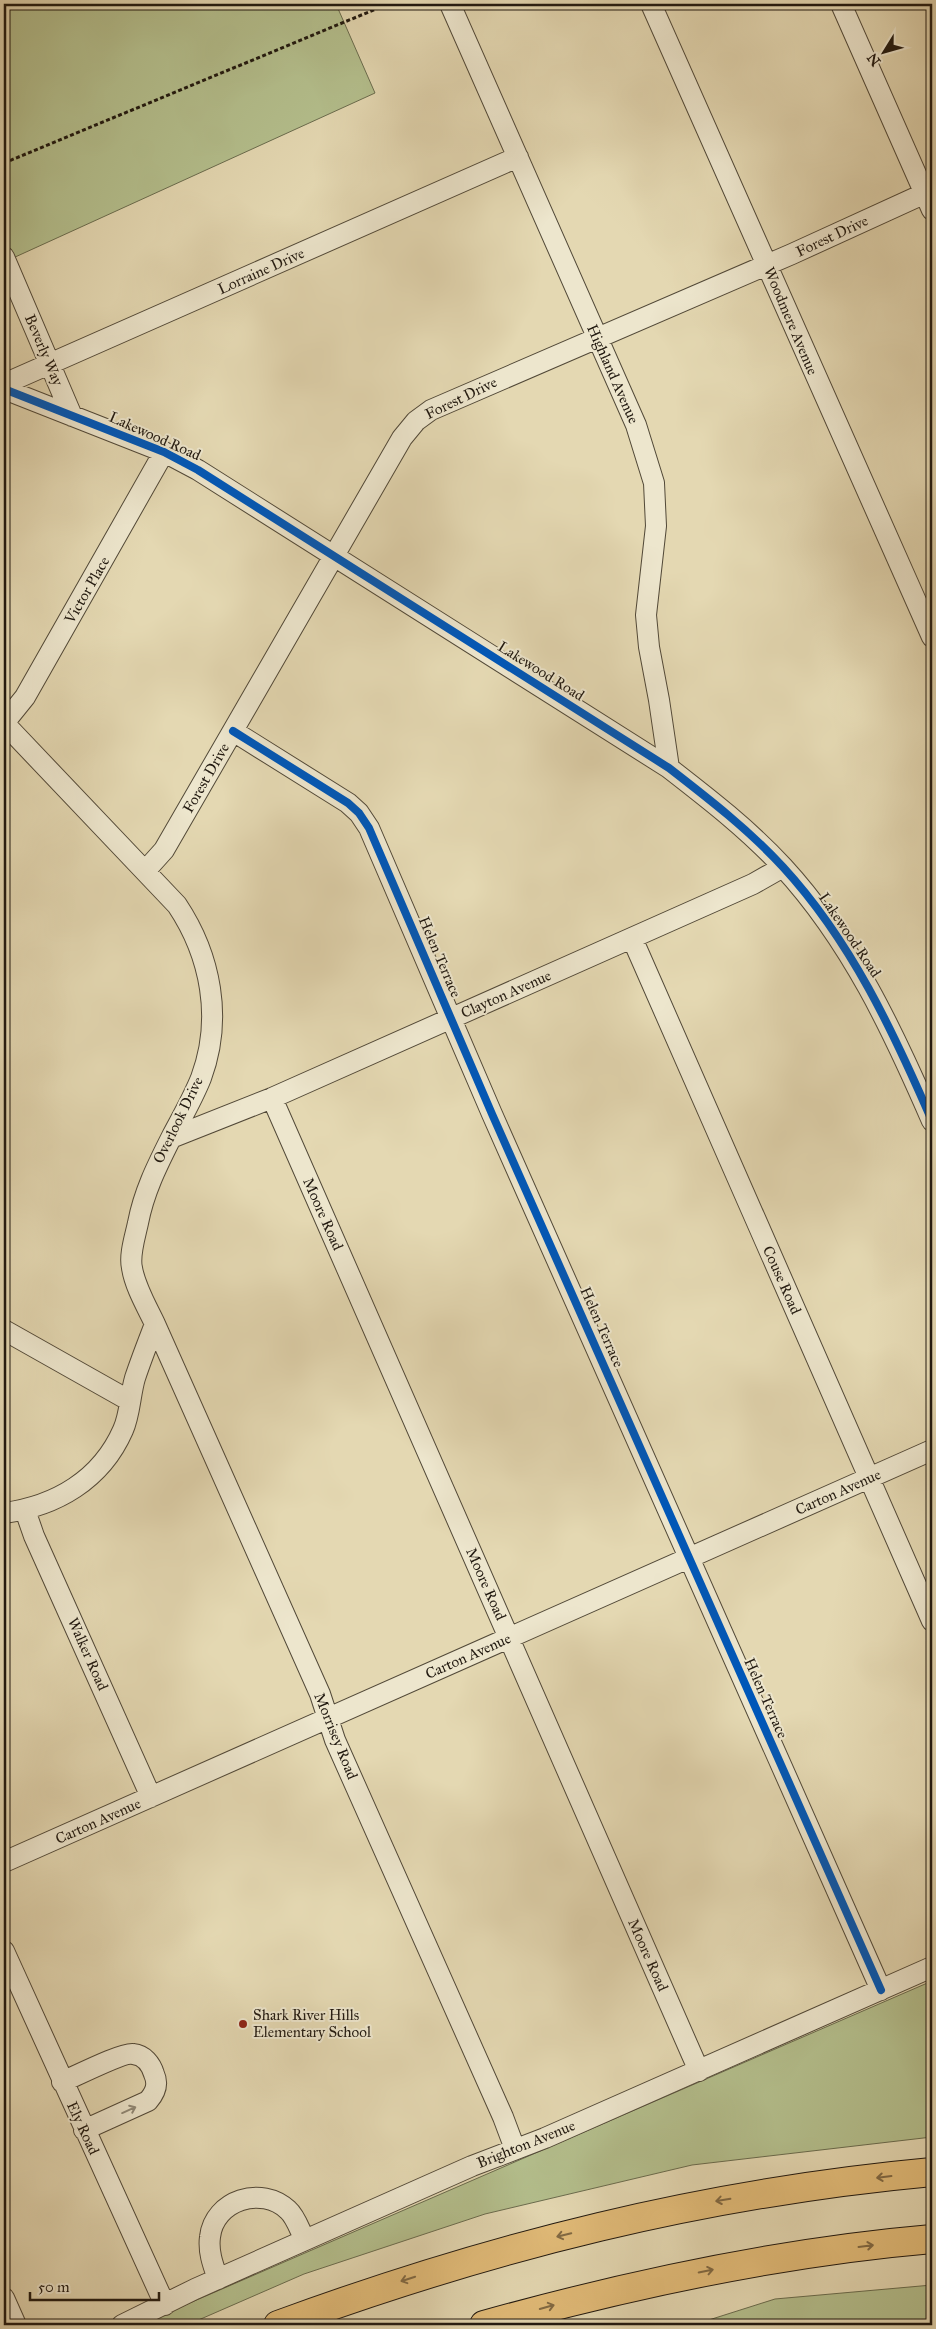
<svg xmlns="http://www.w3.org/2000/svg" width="936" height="2329" viewBox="0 0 936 2329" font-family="'IM FELL Great Primer',serif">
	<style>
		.green { fill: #b4bf8d; stroke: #6a6c4e }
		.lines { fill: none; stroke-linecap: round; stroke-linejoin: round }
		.minor-casing { stroke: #524938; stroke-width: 22 }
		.highway-casing { stroke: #211910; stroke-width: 30 }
		.path { stroke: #211910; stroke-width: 3; stroke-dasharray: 4 2.5; stroke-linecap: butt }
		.minor { stroke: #ede6cd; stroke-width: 20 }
		.highway { stroke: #e2bc79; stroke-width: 28 }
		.cycleway-casing { stroke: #ede6cd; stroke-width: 11 }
		.cycleway { stroke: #0057b8; stroke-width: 8 }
		.oneway { stroke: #918a78 }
		.oneway2 { stroke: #826a44 }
		.poi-dot { fill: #8f2418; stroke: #ede6cd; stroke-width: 2 }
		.labels { text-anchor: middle; stroke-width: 4; stroke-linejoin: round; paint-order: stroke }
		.street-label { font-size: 15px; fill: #211910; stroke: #ede6cd }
		.poi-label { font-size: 15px; fill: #211910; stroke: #ede6cd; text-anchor: start }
	</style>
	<rect width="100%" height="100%" fill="#e4d8b2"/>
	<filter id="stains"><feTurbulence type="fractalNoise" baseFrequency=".004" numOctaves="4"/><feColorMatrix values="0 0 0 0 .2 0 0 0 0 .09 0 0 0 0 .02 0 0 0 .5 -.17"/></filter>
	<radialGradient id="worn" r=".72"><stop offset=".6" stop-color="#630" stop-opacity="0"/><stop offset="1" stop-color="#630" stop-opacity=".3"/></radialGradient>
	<path class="green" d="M 4,4 L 336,4 L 375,93 L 13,258 L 4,238 Z
		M 932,1981 L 932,2137 L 692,2165 L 485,2214 L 304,2274 L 187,2325 L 139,2325 Z
		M 932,2285 L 932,2325 L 693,2325 L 775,2299 Z"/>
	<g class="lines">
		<g class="minor-casing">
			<path id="minor" d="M 450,4 L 636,425 L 654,483 L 656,526 L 646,615 L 649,647 L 659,700 L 669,768
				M 651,4 L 932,637
				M 841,4 L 932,210
				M 4,257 L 72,416
				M 4,384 L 518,157
				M 4,389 L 164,452 L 198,470 L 669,768 C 709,799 749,830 783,867 C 851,941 893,1031 932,1121
				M 4,723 L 177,905 C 211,956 223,1019 201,1078 C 193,1098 182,1117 172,1136 C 158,1164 144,1191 138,1223 C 135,1237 129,1255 132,1268 C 135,1287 147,1307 155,1324 C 148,1342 141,1360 135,1378 C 130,1395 130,1415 123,1430 C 101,1480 56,1506 4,1513
				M 4,723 L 25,697 L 164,452
				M 233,731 L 348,803 L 359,813 L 369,828 L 492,1114 L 881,1990
				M 146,870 L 164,850 L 402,438 L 416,421 L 431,410 L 792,254 L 932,190
				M 632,938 L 932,1621
				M 272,1098 L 699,2071
				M 171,1138 L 272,1098 L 753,884 L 783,867
				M 155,1324 L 320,1694 L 335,1740 L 503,2117 L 515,2149
				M 4,1330 L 130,1401
				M 25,1510 L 34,1536 L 151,1797
				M 4,1862 L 932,1450
				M 4,1951 L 165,2305
				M 62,2082 C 74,2077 123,2052 133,2054 C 144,2055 151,2064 154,2074 C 159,2085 155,2093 148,2101 L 84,2130
				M 218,2279 C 213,2265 208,2252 210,2237 C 214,2200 262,2185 288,2210 C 296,2217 300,2231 305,2240
				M 4,2298 L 16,2325
				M 122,2325 L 195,2289 L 472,2166 L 545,2138 L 932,1967"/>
		</g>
		<g class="highway-casing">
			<path id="highway" d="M 278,2325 C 493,2246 704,2193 932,2172
				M 484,2325 C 631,2284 780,2252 932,2239"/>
		</g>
		<path class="path" d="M 4,163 L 388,4"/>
		<use href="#minor" class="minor"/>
		<use href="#highway" class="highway"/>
		<g class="cycleway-casing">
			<path id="cycleway" d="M 4,389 L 164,452 L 198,470 L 669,768 C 709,799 749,830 783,867 C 851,941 893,1031 932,1121
				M 233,731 L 348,803 L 359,813 L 369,828 L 492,1114 L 881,1990"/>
		</g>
		<use href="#cycleway" class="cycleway"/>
	</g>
	<defs><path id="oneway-shaft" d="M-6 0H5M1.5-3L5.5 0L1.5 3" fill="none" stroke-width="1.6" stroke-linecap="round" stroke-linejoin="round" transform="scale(1.25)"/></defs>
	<use class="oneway" href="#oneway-shaft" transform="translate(129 2110) rotate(-24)"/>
	<g class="oneway2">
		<use href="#oneway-shaft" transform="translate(884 2177) rotate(173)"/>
		<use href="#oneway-shaft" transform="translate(723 2200) rotate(171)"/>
		<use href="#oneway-shaft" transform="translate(564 2235) rotate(166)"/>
		<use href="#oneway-shaft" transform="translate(866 2246) rotate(-7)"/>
		<use href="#oneway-shaft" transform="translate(706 2271) rotate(-11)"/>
		<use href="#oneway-shaft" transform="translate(408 2279) rotate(162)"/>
		<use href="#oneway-shaft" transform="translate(547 2307) rotate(-16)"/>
	</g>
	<circle class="poi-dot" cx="243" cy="2024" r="5"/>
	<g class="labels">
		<g class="street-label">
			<text transform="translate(832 236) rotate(-25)" y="5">Forest Drive</text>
			<text transform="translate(261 271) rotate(-24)" y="5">Lorraine Drive</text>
			<text transform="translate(791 321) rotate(67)" y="5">Woodmere Avenue</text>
			<text transform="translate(44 350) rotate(67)" y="5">Beverly Way</text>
			<text transform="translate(613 374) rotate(66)" y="5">Highland Avenue</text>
			<text transform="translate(461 398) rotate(-26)" y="5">Forest Drive</text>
			<text transform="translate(155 436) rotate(24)" y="5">Lakewood Road</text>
			<text transform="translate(87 590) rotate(-60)" y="5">Victor Place</text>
			<text transform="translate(541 671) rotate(32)" y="5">Lakewood Road</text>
			<text transform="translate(206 778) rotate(-60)" y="5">Forest Drive</text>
			<text transform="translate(850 935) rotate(56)" y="5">Lakewood Road</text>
			<text transform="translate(440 957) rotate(67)" y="5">Helen Terrace</text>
			<text transform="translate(506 994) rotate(-24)" y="5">Clayton Avenue</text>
			<text transform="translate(178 1120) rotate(-64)" y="5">Overlook Drive</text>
			<text transform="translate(323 1214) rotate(66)" y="5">Moore Road</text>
			<text transform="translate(782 1280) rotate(66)" y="5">Couse Road</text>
			<text transform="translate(602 1327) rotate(66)" y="5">Helen Terrace</text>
			<text transform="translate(838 1492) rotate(-24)" y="5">Carton Avenue</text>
			<text transform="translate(486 1584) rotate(66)" y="5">Moore Road</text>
			<text transform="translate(88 1654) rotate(66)" y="5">Walker Road</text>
			<text transform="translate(468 1656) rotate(-24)" y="5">Carton Avenue</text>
			<text transform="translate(766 1698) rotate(66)" y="5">Helen Terrace</text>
			<text transform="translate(336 1736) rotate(68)" y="5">Morrisey Road</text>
			<text transform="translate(98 1821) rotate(-24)" y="5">Carton Avenue</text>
			<text transform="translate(648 1955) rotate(66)" y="5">Moore Road</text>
			<text transform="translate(83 2128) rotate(65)" y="5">Ely Road</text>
			<text transform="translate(526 2144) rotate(-22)" y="5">Brighton Avenue</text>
		</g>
		<g class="poi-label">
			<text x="253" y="2020">Shark River Hills<tspan x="253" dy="17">Elementary School</tspan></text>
		</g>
	</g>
	<rect width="936" height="2329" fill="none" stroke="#e4d8b2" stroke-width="20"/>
	<rect x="5" y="5" width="926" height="2319" fill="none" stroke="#211910" stroke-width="2.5"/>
	<rect x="10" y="10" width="916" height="2309" fill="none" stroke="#211910"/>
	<g transform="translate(884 52) rotate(233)" stroke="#ede6cd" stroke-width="4" paint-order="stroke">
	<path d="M0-4L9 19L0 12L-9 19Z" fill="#211910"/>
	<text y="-8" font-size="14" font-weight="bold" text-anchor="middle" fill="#211910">N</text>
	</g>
	<path d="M30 2292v8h129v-8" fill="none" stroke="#211910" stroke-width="2.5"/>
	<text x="38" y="2292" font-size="15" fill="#211910" stroke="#ede6cd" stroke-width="4" paint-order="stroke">50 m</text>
	<rect width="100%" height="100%" filter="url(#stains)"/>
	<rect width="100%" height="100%" fill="url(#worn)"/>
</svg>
